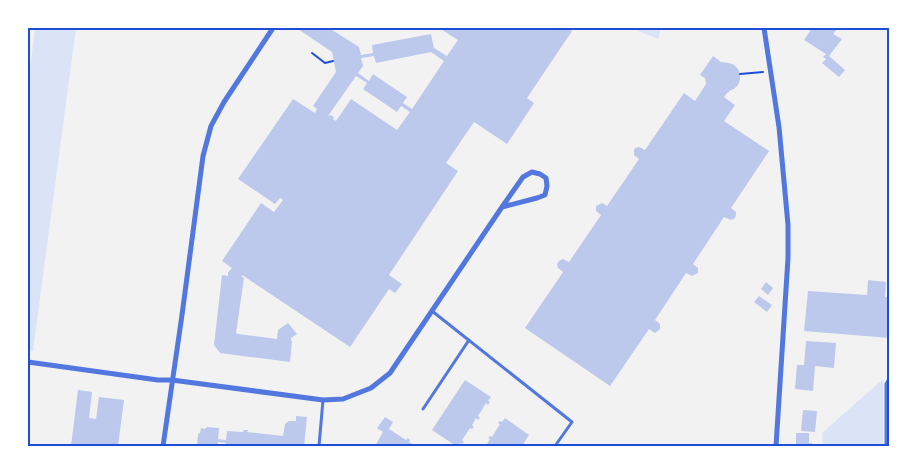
<svg xmlns="http://www.w3.org/2000/svg" width="917" height="474" viewBox="0 0 917 474" font-family="'Exo 2',sans-serif">
	<style>
		.green { fill: #dbe4f7 }
		.building { fill: #bdc9ec; fill-rule: evenodd }
		.lines { fill: none; stroke-linecap: round; stroke-linejoin: round }
		.path { stroke: #1d4ed8; stroke-width: 2 }
		.service { stroke: #5277de; stroke-width: 3 }
		.minor { stroke: #5277de; stroke-width: 5 }
		.neatline { fill: none; stroke: #1d4ed8; stroke-width: 2 }
	</style>
	<rect width="100%" height="100%" fill="#f2f2f2"/>
	<path class="green" d="M 35,28 L 76,28 L 33,351 L 28,349 L 28,84 Z
		M 631,28 L 661,28 L 658,39 Z
		M 883,379 L 883,444 L 889,445 L 889,446 L 823,446 L 822,433 Z"/>
	<path class="building" d="M 299,28 L 329,28 L 359,47 L 361,55 L 373,53 L 372,45 L 431,34 L 434,48 L 447,56 L 458,40 L 439,28 L 568,28 L 572,31 L 527,98 L 534,103 L 507,144 L 474,122 L 446,163 L 458,171 L 389,275 L 402,284 L 395,293 L 389,289 L 350,347 L 242,275 L 242,277 L 244,278 L 236,333 L 238,334 L 277,339 L 278,330 L 288,323 L 297,334 L 291,338 L 291,341 L 292,341 L 290,362 L 220,353 L 214,345 L 222,275 L 228,276 L 228,272 L 232,268 L 222,261 L 261,203 L 274,212 L 283,200 L 280,198 L 275,204 L 238,179 L 293,99 L 315,113 L 317,109 L 313,106 L 336,72 L 332,52 L 298,29 ZM 431,52 L 444,61 L 412,109 L 403,103 L 407,97 L 373,74 L 369,81 L 358,73 L 363,66 L 361,58 L 374,56 L 376,63 ZM 356,76 L 367,83 L 363,89 L 397,112 L 401,106 L 410,112 L 397,130 L 351,99 L 336,121 L 333,119 L 334,117 L 330,115 L 328,116 Z
		M 812,28 L 838,28 L 833,34 L 842,39 L 829,56 L 845,70 L 839,77 L 822,63 L 826,59 L 823,57 L 826,54 L 804,40 Z
		M 713,56 L 721,62 L 729,63 L 734,65 L 738,69 L 740,74 L 740,80 L 738,85 L 734,89 L 729,91 L 729,92 L 727,93 L 724,97 L 735,105 L 724,121 L 769,151 L 731,208 L 736,212 L 736,214 L 735,218 L 731,220 L 724,217 L 693,264 L 698,268 L 698,273 L 692,276 L 686,273 L 655,320 L 660,324 L 660,329 L 655,333 L 649,329 L 610,386 L 525,328 L 563,272 L 558,268 L 557,264 L 559,261 L 563,259 L 569,262 L 601,215 L 596,211 L 596,206 L 602,203 L 607,206 L 639,159 L 634,155 L 634,150 L 635,148 L 639,147 L 645,150 L 684,93 L 695,101 L 706,84 L 705,78 L 700,75 Z
		M 868,280 L 886,282 L 885,297 L 890,297 L 890,338 L 804,331 L 808,291 L 867,295 Z
		M 766,282 L 773,288 L 768,295 L 761,289 Z
		M 759,296 L 772,305 L 767,312 L 754,302 Z
		M 806,341 L 836,343 L 834,368 L 815,366 L 813,391 L 795,389 L 797,365 L 804,365 Z
		M 465,380 L 491,397 L 488,401 L 490,402 L 488,405 L 486,403 L 478,416 L 480,418 L 478,420 L 476,418 L 472,425 L 474,427 L 472,429 L 470,428 L 462,440 L 464,442 L 462,444 L 460,443 L 456,446 L 432,430 Z
		M 78,390 L 92,392 L 89,418 L 96,419 L 99,397 L 124,400 L 118,446 L 71,446 Z
		M 803,410 L 817,411 L 815,432 L 801,431 Z
		M 296,416 L 307,417 L 304,446 L 294,446 L 294,445 L 275,444 L 275,446 L 225,446 L 226,443 L 218,442 L 218,446 L 197,446 L 198,434 L 200,433 L 201,428 L 205,429 L 207,427 L 219,428 L 218,439 L 226,440 L 227,431 L 243,432 L 244,430 L 248,430 L 247,432 L 283,436 L 285,424 L 289,421 L 296,421 Z
		M 385,417 L 393,422 L 389,429 L 406,440 L 408,438 L 410,440 L 409,442 L 416,446 L 375,446 L 383,432 L 377,428 Z
		M 505,418 L 529,435 L 522,446 L 486,446 L 490,439 L 488,438 L 490,436 L 492,437 L 500,424 L 498,423 L 500,421 L 502,422 Z
		M 796,433 L 809,433 L 809,443 L 812,443 L 812,446 L 795,446 L 795,444 L 796,444 Z"/>
	<g class="lines">
		<path class="path" d="M 312,53 L 325,63 L 333,61
			M 740,74 L 763,72"/>
		<path class="service" d="M 432,311 L 572,422 L 555,446
			M 423,409 L 469,340
			M 319,446 L 323,400
			M 886,446 L 886,384 L 890,377"/>
		<path class="minor" d="M 764,28 L 779,127 L 788,225 L 788,258 L 776,446
			M 28,362 L 158,380 L 172,380 L 323,400 L 343,399 L 371,388 L 390,373 L 502,207 L 523,177 L 532,172 L 540,174 L 546,178 L 547,186 L 545,195 L 537,198 L 502,207
			M 163,446 L 182,315 L 203,156 L 211,126 L 224,102 L 273,28"/>
	</g>
	<rect width="917" height="474" fill="none" stroke="#ffffff" stroke-width="58"/>
	<rect x="29" y="29" width="859" height="416" class="neatline"/>
</svg>
